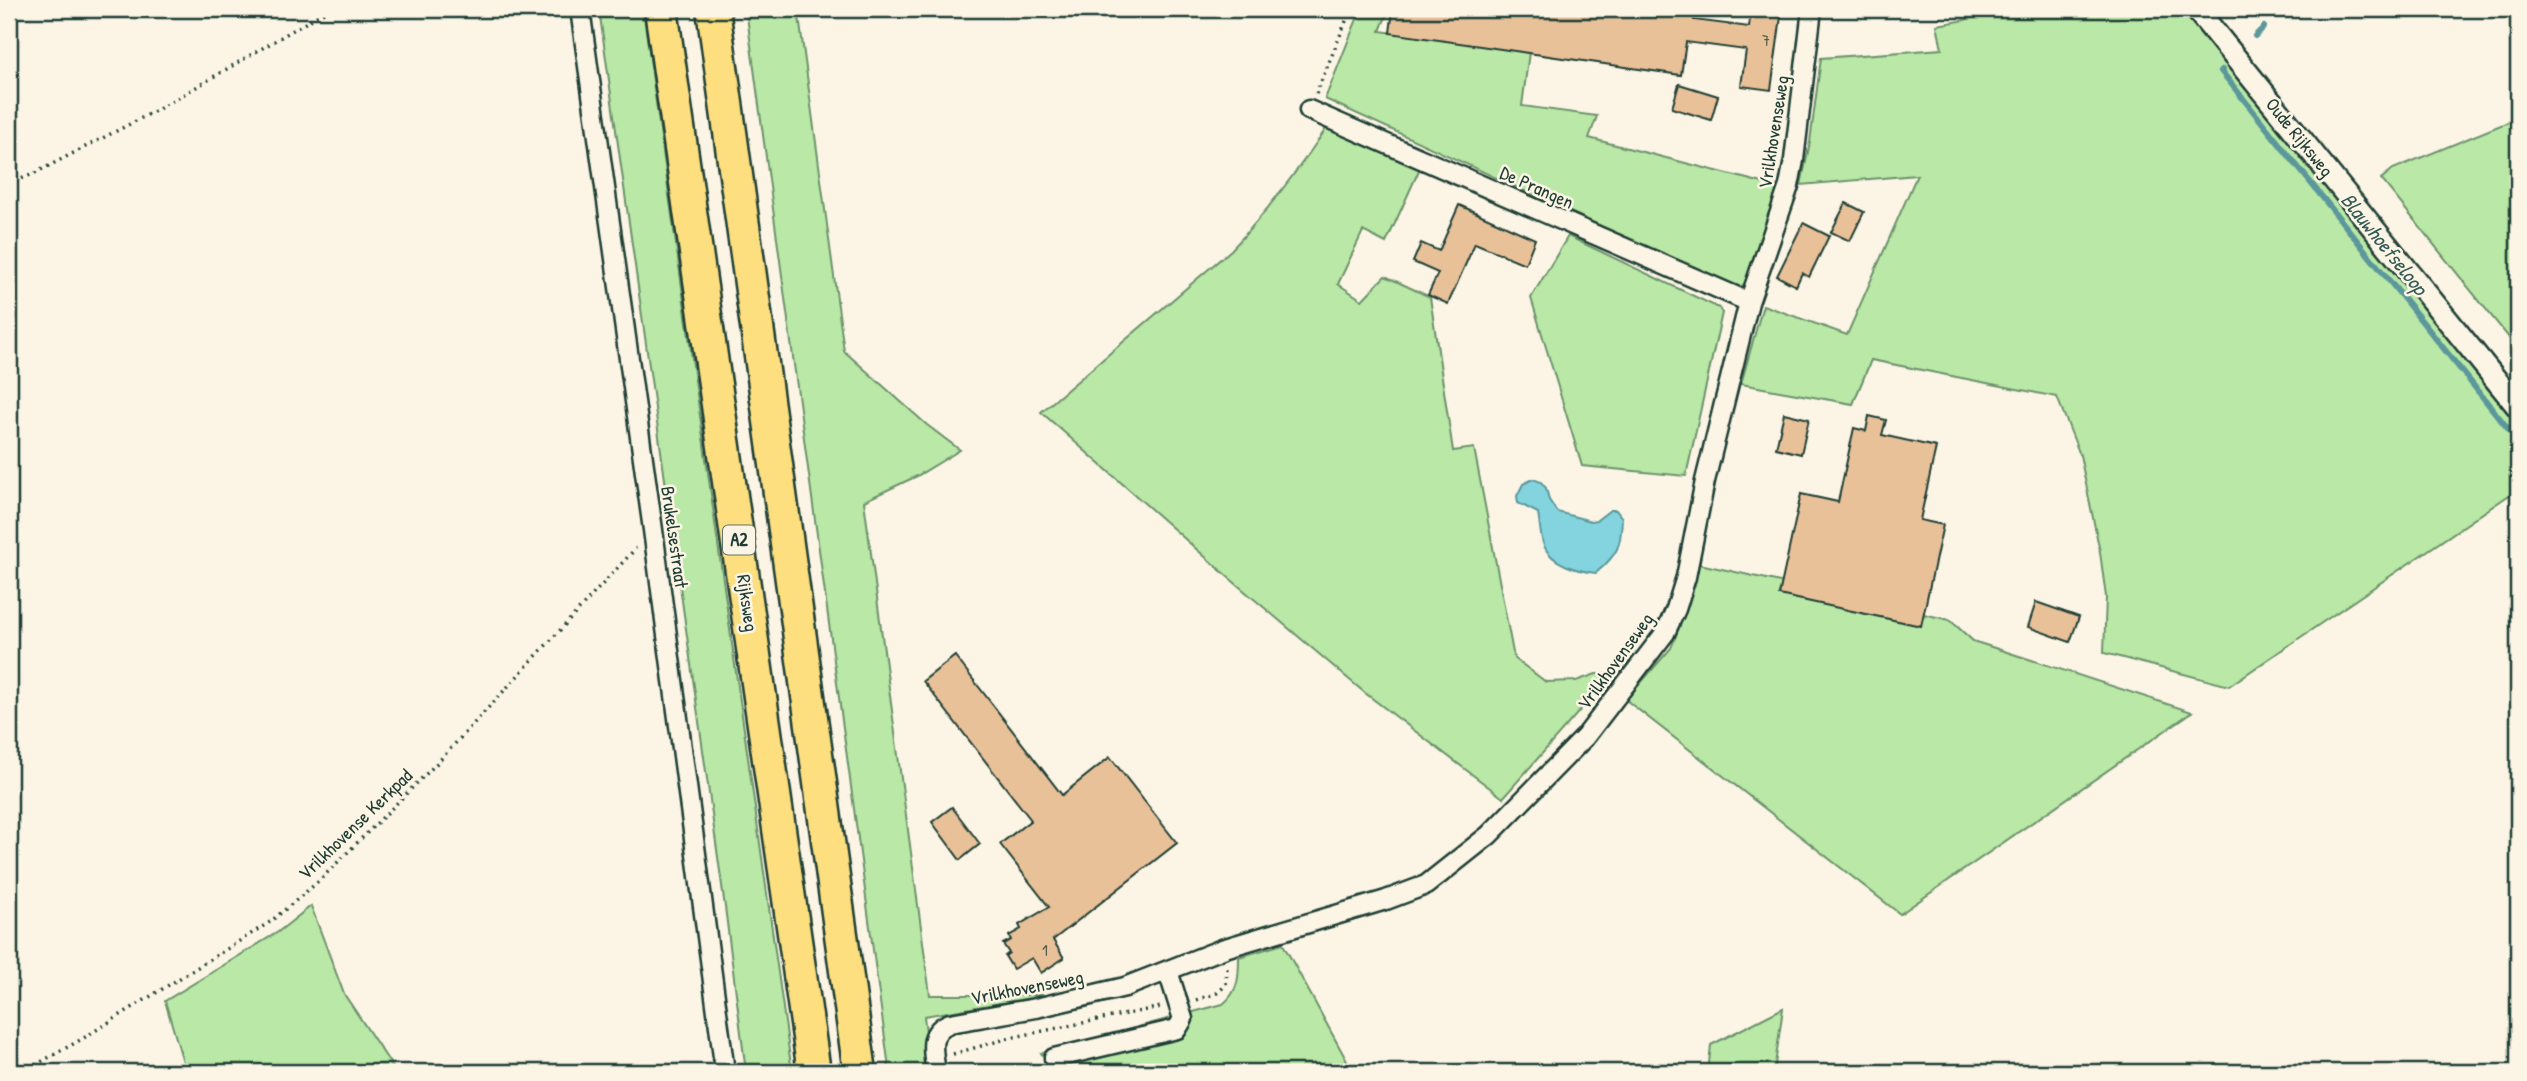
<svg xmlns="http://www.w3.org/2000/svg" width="2527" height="1081" viewBox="0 0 2527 1081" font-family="'Patrick Hand',sans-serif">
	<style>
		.green { fill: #bae8a6; stroke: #6c926d; stroke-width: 2 }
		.water { fill: #84d4e0; stroke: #5c989b; stroke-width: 2 }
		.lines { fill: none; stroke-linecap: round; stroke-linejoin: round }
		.stream { stroke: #5c989b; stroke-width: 6 }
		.building { fill: #e9c199; stroke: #1f3d34; stroke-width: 2 }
		.minor-casing { stroke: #1f3d34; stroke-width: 23 }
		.tertiary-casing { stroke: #1f3d34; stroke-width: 26 }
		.motorway-casing { stroke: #1f3d34; stroke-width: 37 }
		.path { stroke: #1f3d34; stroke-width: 3.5; stroke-dasharray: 2 5; stroke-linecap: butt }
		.minor { stroke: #fcf5e5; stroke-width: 18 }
		.tertiary { stroke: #fcf5e5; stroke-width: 21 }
		.motorway { stroke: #fddf80; stroke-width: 32 }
		.labels { text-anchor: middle; stroke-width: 5; stroke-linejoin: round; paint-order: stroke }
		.number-label { font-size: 16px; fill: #525e4d }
		.shield { fill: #fcf5e5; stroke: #617469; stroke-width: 2 }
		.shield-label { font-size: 18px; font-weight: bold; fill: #1f3d34 }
		.street-label { font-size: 19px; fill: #1f3d34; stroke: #fcf5e5 }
		.water-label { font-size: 21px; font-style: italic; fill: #335b56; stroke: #fcf5e5 }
	</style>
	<rect width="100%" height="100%" fill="#fcf5e5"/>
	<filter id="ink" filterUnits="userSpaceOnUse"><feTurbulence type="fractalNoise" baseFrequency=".0143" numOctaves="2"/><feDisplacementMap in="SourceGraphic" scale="14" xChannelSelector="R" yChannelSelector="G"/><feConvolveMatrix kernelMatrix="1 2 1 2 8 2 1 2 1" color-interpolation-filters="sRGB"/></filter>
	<g filter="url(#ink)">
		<path class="green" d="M 599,9 L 643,9 L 792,1072 L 746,1072 L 725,907 Z
			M 746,9 L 798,9 L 844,351 L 927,425 L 960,450 L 917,476 L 864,501 L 930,995 L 1049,995 L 924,1016 L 931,1072 L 890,1072 L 889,1068 Z
			M 1361,9 L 1389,9 L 1380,31 L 1529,52 L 1522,106 L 1597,116 L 1589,138 L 1778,187 L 1744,292 L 1325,99 Z
			M 2007,9 L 2186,9 L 2518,420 L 2518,489 L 2229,686 L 2104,653 L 2106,597 L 2100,552 L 2080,455 L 2057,397 L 1871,360 L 1853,404 L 1741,384 L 1763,305 L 1847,335 L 1917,175 L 1801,185 L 1810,142 L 1821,58 L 1942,49 L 1937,25 L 1960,21 Z
			M 2518,118 L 2518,349 L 2381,179 L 2393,169 Z
			M 1328,126 L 1420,168 L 1386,243 L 1363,231 L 1338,284 L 1362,300 L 1385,276 L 1430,297 L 1453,451 L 1474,448 L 1514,658 L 1546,682 L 1576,681 L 1596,674 L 1612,674 L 1503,798 L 1365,693 L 1228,577 L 1041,412 L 1231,250 C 1268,211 1298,170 1328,126 Z
			M 1568,236 L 1719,308 L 1722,313 L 1686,476 L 1582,466 L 1531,298 Z
			M 1695,563 L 1950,620 L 1973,641 L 2192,712 L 1900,914 L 1626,700 L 1671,648 L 1679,628 Z
			M 311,906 L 344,994 L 396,1072 L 186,1072 L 165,1001 L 278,932 Z
			M 1283,944 L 1353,1072 L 1055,1072 L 1041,1053 L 1223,1004 C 1239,991 1239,976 1239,957 Z
			M 1783,1008 L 1774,1072 L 1708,1072 L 1711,1045 Z"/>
		<path class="water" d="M 1533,479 L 1541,482 L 1546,488 L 1549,500 L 1557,512 L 1591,521 L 1597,520 L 1610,510 L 1616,510 L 1622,518 C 1621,547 1618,554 1596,573 C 1578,571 1552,564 1544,546 C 1540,536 1540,523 1538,513 L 1518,503 L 1517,496 L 1523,484 Z"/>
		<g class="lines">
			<path class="stream" d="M 2281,15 L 2287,9
				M 2255,36 L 2264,27
				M 2222,70 L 2221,71 L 2518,441"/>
		</g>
		<path class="building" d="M 1393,9 L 1696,9 L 1694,20 L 1749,27 L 1751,9 L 1782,9 L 1771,90 L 1741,86 L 1746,50 L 1686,42 L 1681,75 L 1390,33 Z
			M 1679,84 L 1718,96 L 1711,120 L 1672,108 Z
			M 1846,203 L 1864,212 L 1850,241 L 1831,232 Z
			M 1459,205 L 1535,239 L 1525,264 L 1475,243 L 1448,304 L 1428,295 L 1438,273 L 1413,262 L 1421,243 L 1439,251 Z
			M 1803,223 L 1829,236 L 1809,277 L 1802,273 L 1796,286 L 1777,276 Z
			M 1784,413 L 1809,419 L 1801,454 L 1776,448 Z
			M 1869,416 L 1886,420 L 1882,435 L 1936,447 L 1920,520 L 1943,525 L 1921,626 L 1779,595 L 1801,494 L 1838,502 L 1854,428 L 1866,431 Z
			M 2036,602 L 2079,617 L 2070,642 L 2028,627 Z
			M 955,656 L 1062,795 L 1110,757 L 1177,843 L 1053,940 L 1064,958 L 1041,973 L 1032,958 L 1013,969 L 1005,956 L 1009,953 L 1003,944 L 1011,940 L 1009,936 L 1021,929 L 1019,925 L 1049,907 L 1000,844 L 1031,820 L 923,681 Z
			M 952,807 L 980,844 L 960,860 L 932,822 Z"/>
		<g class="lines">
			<g class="minor-casing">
				<path id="minor" d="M 580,9 L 653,530 L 725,1072
					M 1309,110 L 1749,302
					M 1054,1058 L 1177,1029 L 1183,1019 L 1168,971
					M 936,1072 C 933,1051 927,1032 950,1023 L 1036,1008 L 1125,987 L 1225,948 L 1386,900 L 1426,885 L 1489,835 L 1585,737 L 1665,633 L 1676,609 L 1686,577 L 1705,481 L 1749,302 L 1789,186 L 1794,160 L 1812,9"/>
			</g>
			<g class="tertiary-casing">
				<path id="tertiary" d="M 2196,9 L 2518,407"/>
			</g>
			<g class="motorway-casing">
				<path id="motorway" d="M 661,9 L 814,1072
					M 713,9 L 860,1072"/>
			</g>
			<path class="path" d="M 1316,94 L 1351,9
				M 9,184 L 35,173 L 157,110 L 329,9
				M 1196,1000 L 1217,993 L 1226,985 L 1227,967
				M 953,1054 L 1009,1038 L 1161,1007
				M 23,1072 L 82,1039 L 270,922 L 319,881 L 439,761 L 636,548"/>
			<use href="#minor" class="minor"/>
			<use href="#tertiary" class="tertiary"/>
			<use href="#motorway" class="motorway"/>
		</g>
	</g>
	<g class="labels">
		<g class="number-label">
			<text x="1766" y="46">7</text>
			<text x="1045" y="956">1</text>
		</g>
		<rect class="shield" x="723" y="525.5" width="32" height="29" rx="5"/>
		<g class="shield-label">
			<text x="739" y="546">A2</text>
		</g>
		<g class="street-label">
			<text transform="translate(1773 132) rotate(-81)" y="7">Vrilkhovenseweg</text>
			<text transform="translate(2300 137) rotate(51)" y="7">Oude Rijksweg</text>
			<text transform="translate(1537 187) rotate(24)" y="7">De Prangen</text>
			<text transform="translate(675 537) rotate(82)" y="7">Brukelsestraat</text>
			<text transform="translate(748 603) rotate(82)" y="7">Rijksweg</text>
			<text transform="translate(1615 661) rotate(-54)" y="7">Vrilkhovenseweg</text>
			<text transform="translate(355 824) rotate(-44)" y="7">Vrilkhovense Kerkpad</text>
			<text transform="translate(1027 987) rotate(-11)" y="7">Vrilkhovenseweg</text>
		</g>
		<g class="water-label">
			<text transform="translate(2384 244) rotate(51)" y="7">Blauwhoefseloop</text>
		</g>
	</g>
	<rect width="2527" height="1081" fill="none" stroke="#fcf5e5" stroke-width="35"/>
	<rect x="18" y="18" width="2492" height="1046" fill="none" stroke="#1f3d34" stroke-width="2.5" filter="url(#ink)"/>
</svg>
